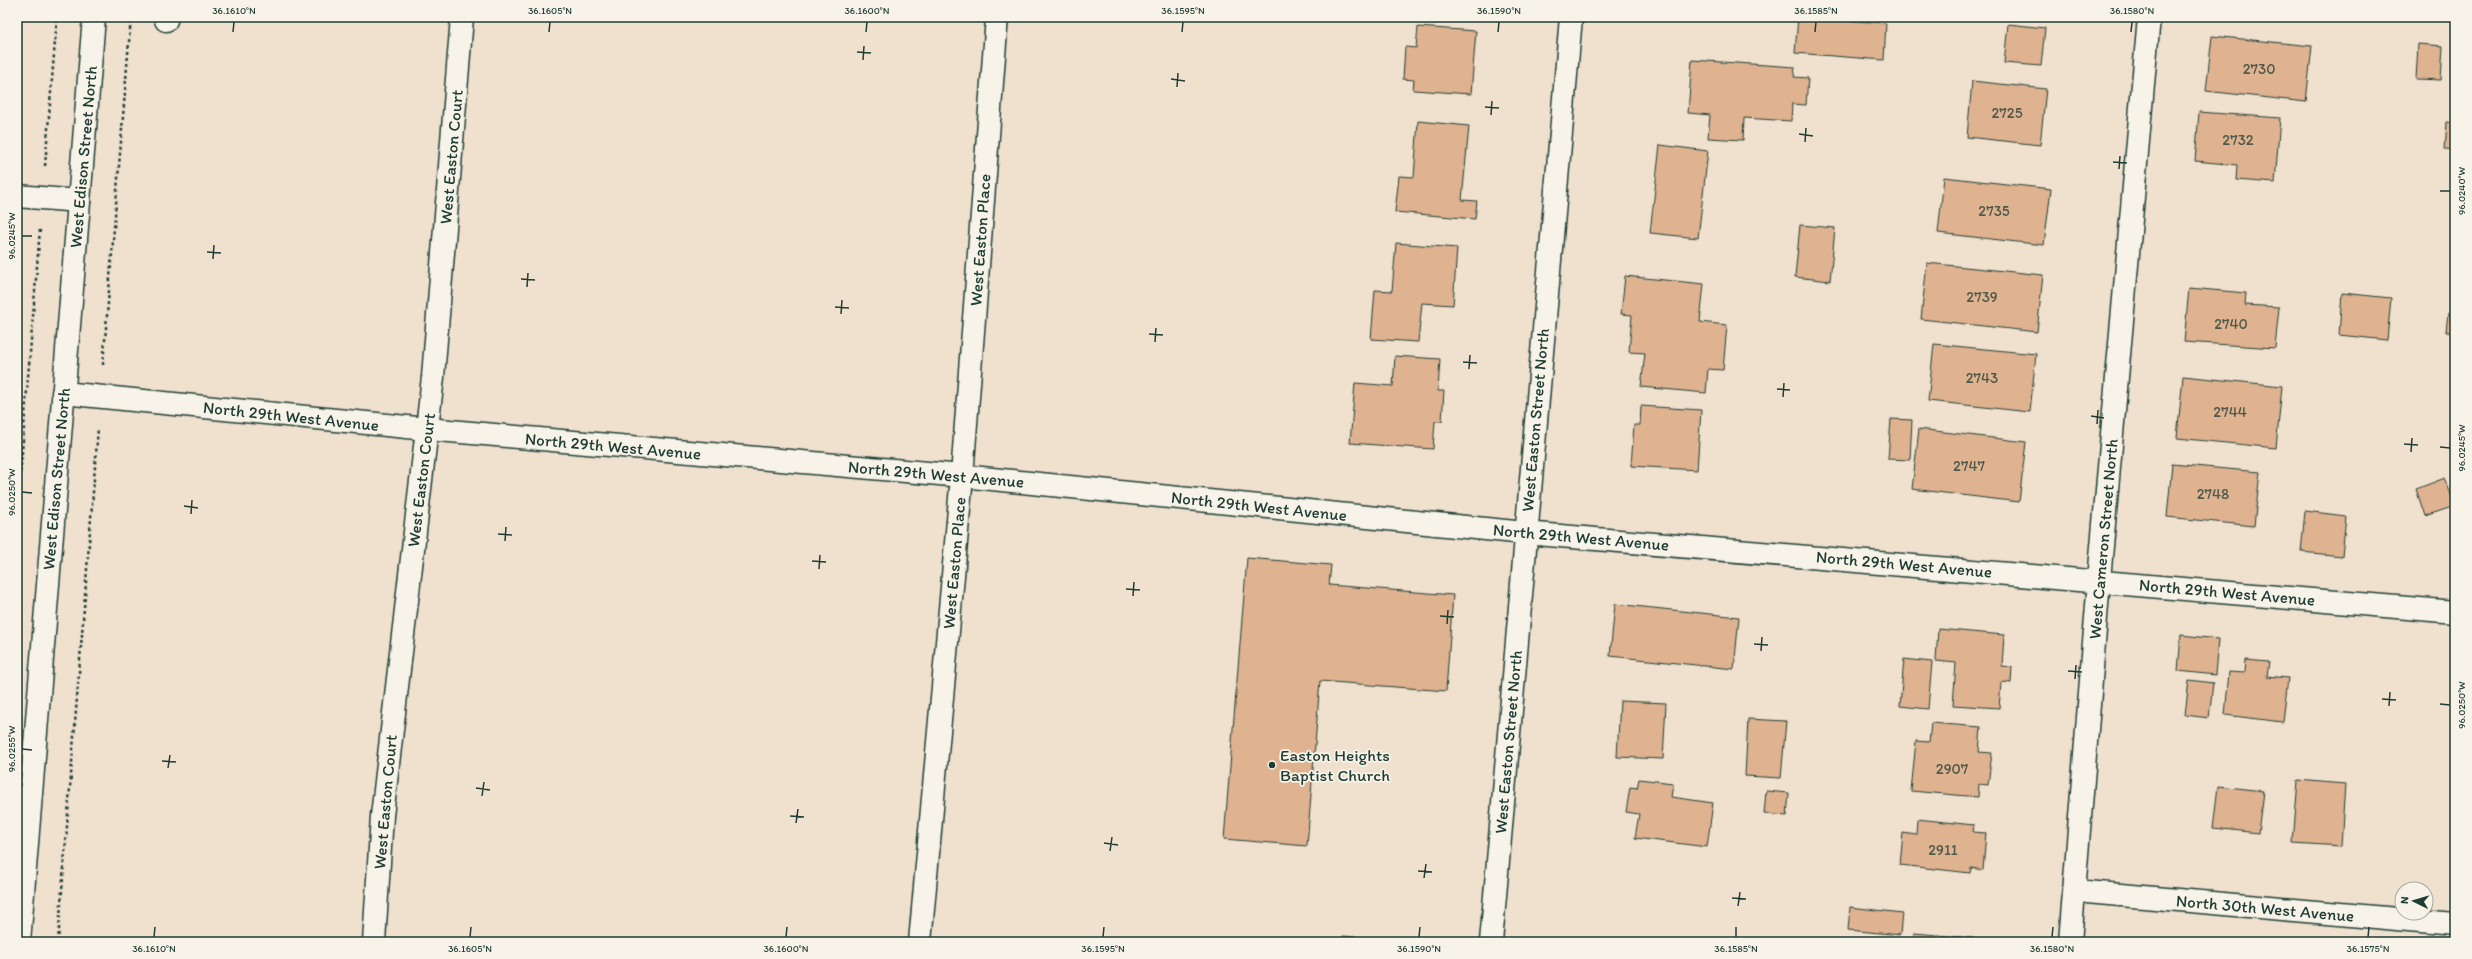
<svg xmlns="http://www.w3.org/2000/svg" width="2472" height="959" viewBox="0 0 2472 959" font-family="Itim,sans-serif">
	<style>
		.building { fill: #dfb290; stroke: #1f3d34 }
		.lines { fill: none; stroke-linecap: round; stroke-linejoin: round }
		.minor-casing { stroke: #1f3d34; stroke-width: 25 }
		.major-casing { stroke: #1f3d34; stroke-width: 25 }
		.path { stroke: #1f3d34; stroke-width: 2.5; stroke-dasharray: 3 3; stroke-linecap: butt }
		.minor { stroke: #f7f3e8; stroke-width: 22 }
		.major { stroke: #f7f3e8; stroke-width: 22 }
		.ticks { fill: none; stroke: #1f3d34; stroke-width: 1.5 }
		.poi-dot { fill: #1f3d34; stroke: #f7f3e8; stroke-width: 1.5 }
		.labels { text-anchor: middle; stroke-width: 3.5; stroke-linejoin: round; paint-order: stroke }
		.number-label { font-size: 15px; fill: #4f5a4b }
		.street-label { font-size: 17px; fill: #1f3d34; stroke: #f7f3e8 }
		.poi-label { font-size: 17px; fill: #1f3d34; stroke: #f7f3e8; text-anchor: start }
		.neatline { fill: none; stroke: #1f3d34; stroke-width: 1.5 }
		.ticks-label { font-size: 10px; text-anchor: middle; fill: #1f3d34 }
	</style>
	<rect width="100%" height="100%" fill="#f0e0ce"/>
	<filter id="ink" filterUnits="userSpaceOnUse"><feTurbulence type="fractalNoise" baseFrequency=".025" numOctaves="2"/><feDisplacementMap in="SourceGraphic" scale="8" xChannelSelector="R" yChannelSelector="G"/><feConvolveMatrix kernelMatrix="1 2 1 2 8 2 1 2 1" color-interpolation-filters="sRGB"/></filter>
	<g filter="url(#ink)">
		<path class="building" d="M 1798,17 L 1886,23 L 1884,60 L 1795,53 Z
			M 2012,17 L 2057,17 L 2056,20 Z
			M 2008,24 L 2045,28 L 2041,66 L 2004,63 Z
			M 1418,27 L 1476,31 L 1471,94 L 1413,90 L 1414,80 L 1403,79 L 1405,47 L 1416,48 Z
			M 2212,36 L 2312,46 L 2306,102 L 2206,91 Z
			M 2418,44 L 2443,46 L 2441,80 L 2416,79 Z
			M 1692,60 L 1795,67 L 1794,77 L 1808,78 L 1806,105 L 1792,104 L 1791,121 L 1744,118 L 1743,140 L 1708,138 L 1710,115 L 1688,113 Z
			M 1972,81 L 2046,89 L 2040,145 L 1967,137 Z
			M 2199,112 L 2280,118 L 2275,183 L 2236,180 L 2237,165 L 2195,161 Z
			M 1418,121 L 1469,126 L 1462,200 L 1477,201 L 1475,219 L 1395,212 L 1399,176 L 1414,177 Z
			M 2447,122 L 2455,123 L 2455,150 L 2445,149 Z
			M 1660,145 L 1708,151 L 1698,238 L 1650,233 Z
			M 1944,177 L 2051,189 L 2044,245 L 1938,233 Z
			M 1800,225 L 1835,228 L 1830,281 L 1795,277 Z
			M 1396,243 L 1457,248 L 1453,305 L 1422,303 L 1418,342 L 1371,339 L 1375,290 L 1392,291 Z
			M 1927,263 L 2043,275 L 2037,332 L 1921,319 Z
			M 1625,276 L 1704,284 L 1700,322 L 1727,325 L 1723,370 L 1708,369 L 1706,393 L 1641,387 L 1645,353 L 1629,352 L 1632,315 L 1621,314 Z
			M 2189,288 L 2246,293 L 2245,305 L 2279,307 L 2275,348 L 2184,342 Z
			M 2342,293 L 2391,298 L 2387,340 L 2339,335 Z
			M 2448,313 L 2455,314 L 2455,332 L 2446,331 Z
			M 1934,344 L 2036,354 L 2030,412 L 1928,401 Z
			M 1395,356 L 1440,359 L 1438,391 L 1444,391 L 1442,421 L 1435,421 L 1433,449 L 1350,443 L 1355,383 L 1393,386 Z
			M 2183,376 L 2282,386 L 2276,448 L 2177,438 Z
			M 2454,389 L 2455,389 L 2455,451 L 2450,450 Z
			M 1641,406 L 1701,410 L 1697,470 L 1631,466 L 1634,425 L 1640,425 Z
			M 1891,419 L 1912,420 L 1910,460 L 1888,459 Z
			M 1919,429 L 2026,442 L 2019,502 L 1912,489 Z
			M 2172,464 L 2260,472 L 2254,526 L 2167,517 Z
			M 2445,478 L 2455,506 L 2425,516 L 2416,489 Z
			M 2305,511 L 2346,516 L 2342,556 L 2301,552 Z
			M 1247,558 L 1331,565 L 1329,585 L 1453,595 L 1446,691 L 1320,681 L 1307,846 L 1224,839 Z
			M 1615,604 L 1739,617 L 1734,669 L 1610,656 Z
			M 1938,629 L 2004,635 L 2002,666 L 2012,667 L 2011,683 L 2001,682 L 1999,708 L 1953,705 L 1956,663 L 1936,661 Z
			M 2181,635 L 2218,639 L 2215,675 L 2178,671 Z
			M 1904,659 L 1932,662 L 1928,709 L 1900,706 Z
			M 2245,660 L 2269,662 L 2267,676 L 2288,678 L 2283,722 L 2225,715 L 2229,672 L 2244,673 Z
			M 2189,680 L 2213,683 L 2209,718 L 2185,715 Z
			M 1620,701 L 1666,703 L 1663,759 L 1617,757 Z
			M 1748,719 L 1786,721 L 1781,778 L 1745,776 Z
			M 1931,723 L 1981,727 L 1979,752 L 1992,753 L 1988,785 L 1979,784 L 1978,797 L 1911,791 L 1916,741 L 1929,742 Z
			M 1639,779 L 1673,783 L 1671,797 L 1713,803 L 1707,847 L 1635,838 L 1639,814 L 1626,812 L 1630,787 L 1637,788 Z
			M 2298,780 L 2345,784 L 2341,846 L 2293,843 Z
			M 2218,786 L 2263,791 L 2258,833 L 2213,828 Z
			M 1766,791 L 1789,793 L 1787,816 L 1764,814 Z
			M 1917,819 L 1974,825 L 1973,832 L 1986,833 L 1983,870 L 1971,868 L 1970,873 L 1900,865 L 1903,833 L 1916,835 Z
			M 1850,907 L 1902,913 L 1900,935 L 1848,930 Z
			M 1914,933 L 1974,938 L 1974,942 L 1914,942 Z
			M 1343,936 L 1405,941 L 1342,942 Z"/>
		<g class="lines">
			<g class="minor-casing">
				<path id="minor" d="M 166,20 L 167,17
					M 17,196 L 79,201
					M 63,393 L 427,429 L 962,476 L 1525,533 L 2455,612
					M 2075,891 L 2455,924
					M 374,942 L 382,816 L 433,377 L 462,17
					M 920,942 L 962,476 L 997,17
					M 1491,942 L 1571,17
					M 2070,942 L 2099,580 L 2149,17"/>
			</g>
			<g class="major-casing">
				<path id="major" d="M 19,942 L 94,17"/>
			</g>
			<path class="path" d="M 45,166 L 57,17
				M 103,365 L 131,17
				M 17,514 L 40,229
				M 58,942 L 98,428"/>
			<use href="#minor" class="minor"/>
			<use href="#major" class="major"/>
		</g>
	</g>
	<path class="ticks" d="M 233,32 L 234,22M 549,32 L 550,22M 866,32 L 867,22M 1182,32 L 1183,22M 1498,32 L 1499,22M 1815,32 L 1816,22M 2131,32 L 2132,22M 857,52 L 871,53M 863,60 L 864,46M 1171,79 L 1185,81M 1177,87 L 1178,73M 1485,107 L 1499,108M 1491,115 L 1492,101M 1799,134 L 1813,136M 1805,142 L 1806,128M 2113,162 L 2127,163M 2119,169 L 2120,156M 2440,191 L 2450,191M 22,236 L 32,236M 207,252 L 221,253M 213,259 L 214,245M 521,279 L 535,280M 527,287 L 528,273M 835,307 L 849,308M 841,314 L 842,300M 1149,334 L 1163,335M 1155,342 L 1156,328M 1463,362 L 1477,363M 1469,369 L 1470,355M 1777,389 L 1790,390M 1783,397 L 1784,383M 2091,416 L 2104,418M 2097,424 L 2098,410M 2404,444 L 2418,445M 2440,447 L 2450,448M 2411,452 L 2412,438M 22,492 L 32,493M 184,506 L 198,508M 191,514 L 192,500M 498,534 L 512,535M 505,541 L 506,527M 812,561 L 826,562M 819,569 L 820,555M 1126,589 L 1140,590M 1133,596 L 1134,582M 1440,616 L 1454,617M 1447,624 L 1448,610M 1754,644 L 1768,645M 1761,651 L 1762,637M 2068,671 L 2082,672M 2075,679 L 2076,665M 2382,699 L 2396,700M 2440,704 L 2450,705M 2389,706 L 2390,692M 22,749 L 32,750M 162,761 L 176,762M 168,768 L 170,755M 476,788 L 490,790M 482,796 L 484,782M 790,816 L 804,817M 796,823 L 798,809M 1104,843 L 1118,845M 1110,851 L 1112,837M 1418,871 L 1432,872M 1424,878 L 1426,864M 1732,898 L 1746,899M 1738,906 L 1740,892M 154,937 L 155,927M 470,937 L 471,927M 786,937 L 787,927M 1103,937 L 1104,927M 1419,937 L 1420,927M 1736,937 L 1736,927M 2052,937 L 2053,927M 2368,937 L 2369,927"/>
	<circle class="poi-dot" cx="1272" cy="765" r="4"/>
	<g class="labels">
		<g class="number-label">
			<text x="2259" y="74">2730</text>
			<text x="2007" y="118">2725</text>
			<text x="2238" y="145">2732</text>
			<text x="1994" y="216">2735</text>
			<text x="1982" y="302">2739</text>
			<text x="2231" y="329">2740</text>
			<text x="1982" y="383">2743</text>
			<text x="2230" y="417">2744</text>
			<text x="1969" y="471">2747</text>
			<text x="2213" y="499">2748</text>
			<text x="1952" y="774">2907</text>
			<text x="1943" y="855">2911</text>
		</g>
		<g class="street-label">
			<text transform="translate(83 157) rotate(-85)" y="6">West Edison Street North</text>
			<text transform="translate(451 157) rotate(-85)" y="6">West Easton Court</text>
			<text transform="translate(980 240) rotate(-86)" y="6">West Easton Place</text>
			<text transform="translate(291 416) rotate(6)" y="6">North 29th West Avenue</text>
			<text transform="translate(1535 420) rotate(-85)" y="6">West Easton Street North</text>
			<text transform="translate(613 446) rotate(5)" y="6">North 29th West Avenue</text>
			<text transform="translate(936 474) rotate(5)" y="6">North 29th West Avenue</text>
			<text transform="translate(56 479) rotate(-85)" y="6">West Edison Street North</text>
			<text transform="translate(421 480) rotate(-83)" y="6">West Easton Court</text>
			<text transform="translate(1259 506) rotate(6)" y="6">North 29th West Avenue</text>
			<text transform="translate(1581 537) rotate(5)" y="6">North 29th West Avenue</text>
			<text transform="translate(2103 539) rotate(-85)" y="6">West Cameron Street North</text>
			<text transform="translate(954 563) rotate(-85)" y="6">West Easton Place</text>
			<text transform="translate(1904 564) rotate(5)" y="6">North 29th West Avenue</text>
			<text transform="translate(2227 592) rotate(5)" y="6">North 29th West Avenue</text>
			<text transform="translate(1508 742) rotate(-85)" y="6">West Easton Street North</text>
			<text transform="translate(385 802) rotate(-85)" y="6">West Easton Court</text>
			<text transform="translate(2265 908) rotate(5)" y="6">North 30th West Avenue</text>
		</g>
		<g class="poi-label">
			<text x="1280" y="761">Easton Heights<tspan x="1280" dy="20">Baptist Church</tspan></text>
		</g>
	</g>
	<rect width="2472" height="959" fill="none" stroke="#f7f3e8" stroke-width="44"/>
	<g transform="translate(2414 901) rotate(275)"><circle r="19" fill="#f7f3e8" stroke="#a1aaa0"/>
	<path d="M0-3L7 15L0 10L-7 15Z" fill="#1f3d34"/>
	<text y="-6" font-size="11" font-weight="bold" text-anchor="middle" fill="#1f3d34">N</text>
	</g>
	<rect x="22" y="22" width="2428" height="915" class="neatline"/>
	<g class="ticks-label">
		<text x="234" y="14">36.1610°N</text>
		<text x="550" y="14">36.1605°N</text>
		<text x="867" y="14">36.1600°N</text>
		<text x="1183" y="14">36.1595°N</text>
		<text x="1499" y="14">36.1590°N</text>
		<text x="1816" y="14">36.1585°N</text>
		<text x="2132" y="14">36.1580°N</text>
		<text transform="translate(2461 191) rotate(-90)" y="4">96.0240°W</text>
		<text transform="translate(11 236) rotate(-90)" y="4">96.0245°W</text>
		<text transform="translate(2461 448) rotate(-90)" y="4">96.0245°W</text>
		<text transform="translate(11 492) rotate(-90)" y="4">96.0250°W</text>
		<text transform="translate(2461 705) rotate(-90)" y="4">96.0250°W</text>
		<text transform="translate(11 749) rotate(-90)" y="4">96.0255°W</text>
		<text x="154" y="952">36.1610°N</text>
		<text x="470" y="952">36.1605°N</text>
		<text x="786" y="952">36.1600°N</text>
		<text x="1103" y="952">36.1595°N</text>
		<text x="1419" y="952">36.1590°N</text>
		<text x="1736" y="952">36.1585°N</text>
		<text x="2052" y="952">36.1580°N</text>
		<text x="2368" y="952">36.1575°N</text>
	</g>
</svg>
